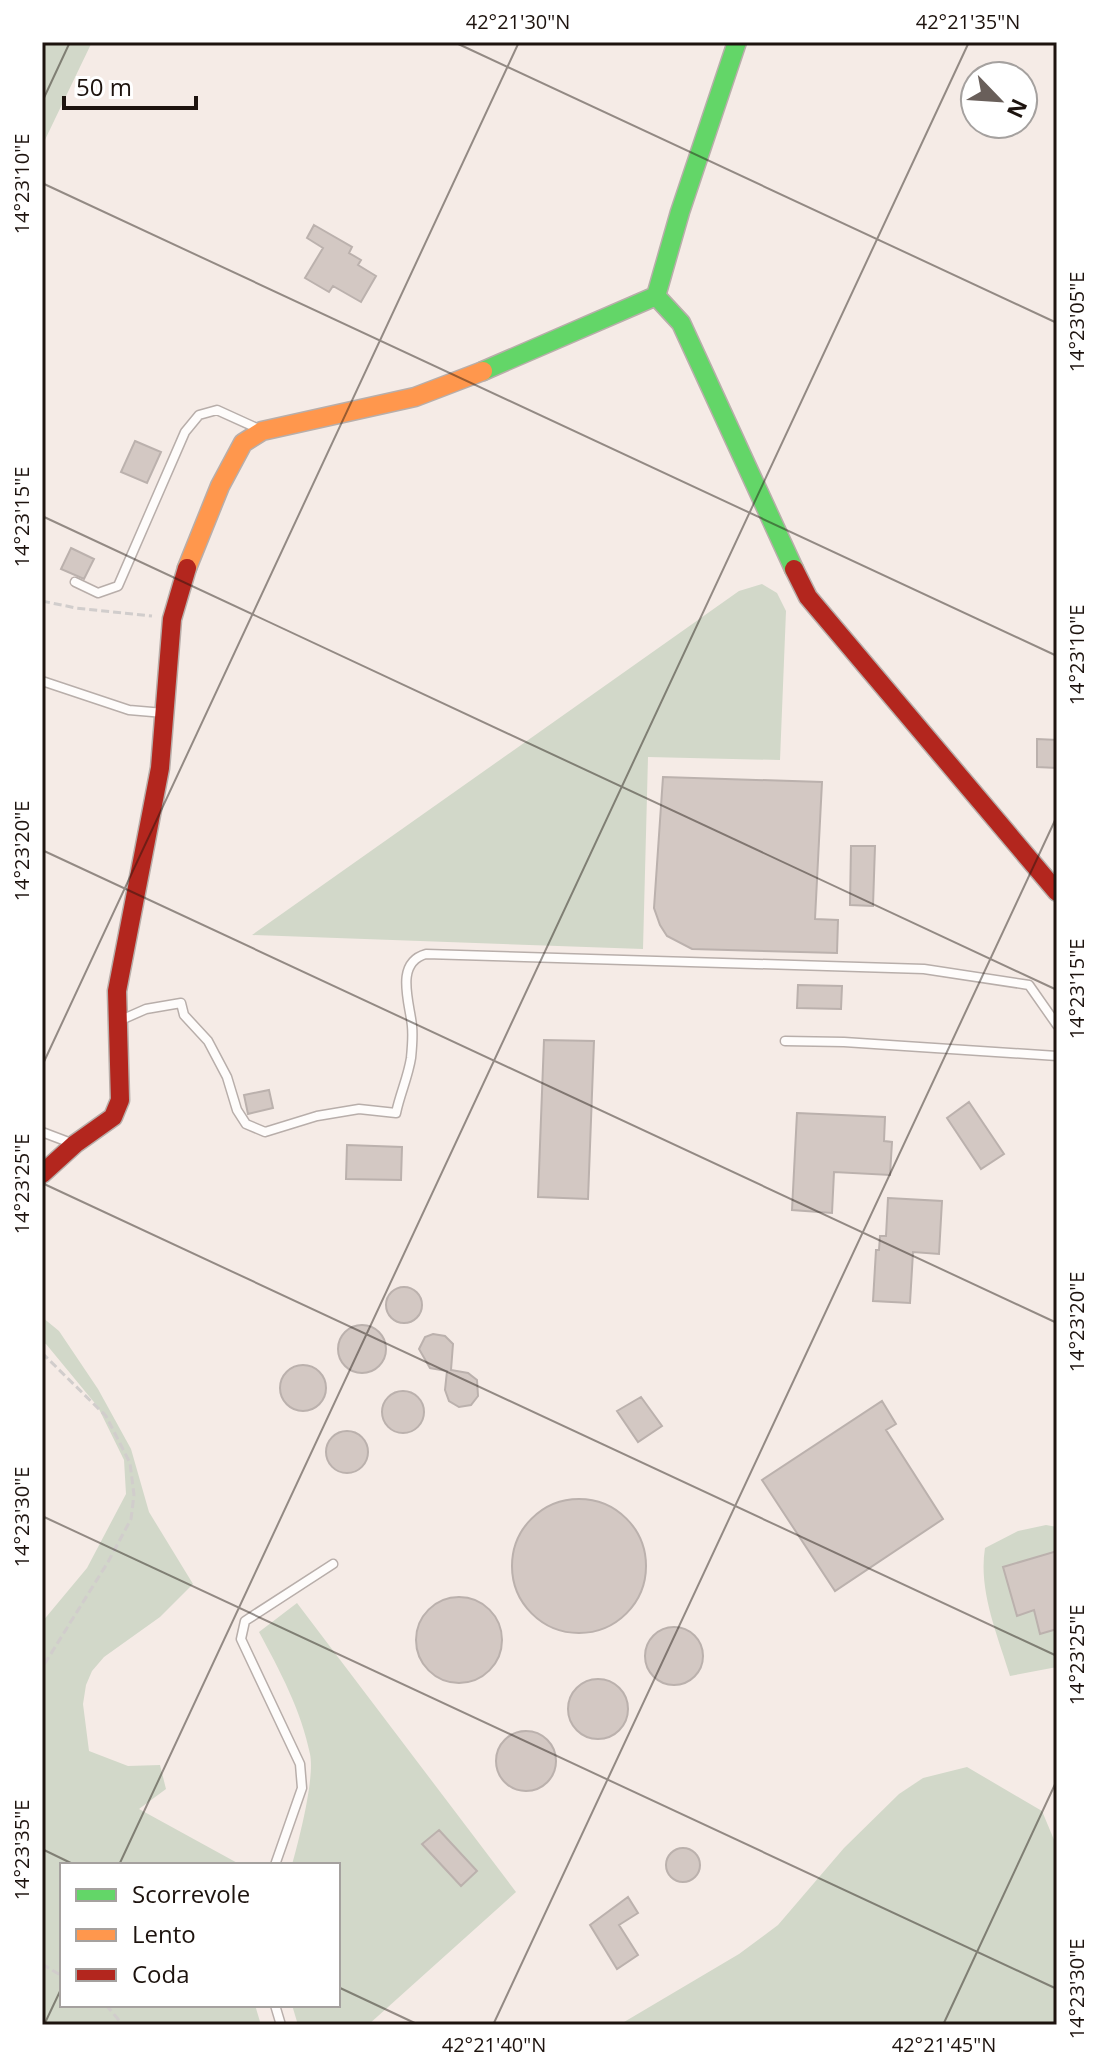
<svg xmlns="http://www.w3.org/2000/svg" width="1099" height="2067" viewBox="0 0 1099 2067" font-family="'Open Sans',sans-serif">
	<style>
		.green { fill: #d2d8c9 }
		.building { fill: #d3c8c3; stroke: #bbb1ad; stroke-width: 2 }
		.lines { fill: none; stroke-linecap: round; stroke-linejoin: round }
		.lane-casing { stroke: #b8aeaa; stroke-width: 11 }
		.fast-casing { stroke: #b8aeaa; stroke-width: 21 }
		.slow-casing { stroke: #b8aeaa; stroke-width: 21 }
		.jam-casing { stroke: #b8aeaa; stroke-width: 21 }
		.path { stroke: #d1cdcc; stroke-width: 3; stroke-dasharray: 8 4; stroke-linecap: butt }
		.lane { stroke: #fefcfb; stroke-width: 8 }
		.fast { stroke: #63d668; stroke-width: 18 }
		.slow { stroke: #ff974d; stroke-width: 18 }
		.jam { stroke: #b3261e; stroke-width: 18 }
		.ticks { fill: none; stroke: #1d130e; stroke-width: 2; stroke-opacity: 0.45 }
		.neatline { fill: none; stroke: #1d130e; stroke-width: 3 }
		.ticks-label { font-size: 20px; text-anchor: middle; fill: #1d130e }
	</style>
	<rect width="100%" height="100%" fill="#f5ebe6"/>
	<path class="green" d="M 42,42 L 92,42 L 42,146 Z
		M 762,584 L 777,593 L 786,611 L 780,760 L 648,757 L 643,949 L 252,935 L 739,591 Z
		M 42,1317 L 59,1331 L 98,1389 L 131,1449 L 149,1512 L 193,1584 L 160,1617 L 104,1657 L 92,1671 L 86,1685 L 83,1704 L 89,1751 L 128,1766 L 160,1765 L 166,1789 L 139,1809 L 241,1865 L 62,1865 L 62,2005 L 255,2005 L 261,2025 L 42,2025 L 42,1622 L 87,1568 L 126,1494 L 124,1460 L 98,1407 L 46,1344 L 42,1343 Z
		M 1046,1525 L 1057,1527 L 1057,1667 L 1010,1676 C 998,1636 978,1591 985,1548 L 1018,1531 Z
		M 297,1603 L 516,1892 L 368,2025 L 298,2025 L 292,2005 L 338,2005 L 338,1865 L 292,1865 C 299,1840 315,1778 310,1754 C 301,1710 280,1671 259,1632 Z
		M 967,1767 L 1042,1811 L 1057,1847 L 1057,2025 L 619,2025 L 739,1954 L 778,1925 L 844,1848 L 899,1794 L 923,1778 Z"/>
	<path class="building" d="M 314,225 L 352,247 L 349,253 L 361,260 L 358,265 L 376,276 L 361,302 L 333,286 L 329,292 L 305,278 L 323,248 L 307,238 Z
		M 135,441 L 161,452 L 147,483 L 121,472 Z
		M 71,548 L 94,559 L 84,579 L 61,569 Z
		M 1037,739 L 1057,740 L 1057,768 L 1037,767 Z
		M 663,777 L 822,782 L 815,919 L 838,920 L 837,953 L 692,949 L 667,936 L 660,925 L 654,908 Z
		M 851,846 L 875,846 L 873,906 L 850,905 Z
		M 798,985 L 842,986 L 841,1009 L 797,1008 Z
		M 544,1040 L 594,1041 L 588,1199 L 538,1197 Z
		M 269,1090 L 273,1108 L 248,1114 L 244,1095 Z
		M 969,1102 L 1004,1154 L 981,1169 L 947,1118 Z
		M 797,1113 L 885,1117 L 884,1141 L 892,1142 L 890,1175 L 834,1172 L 832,1213 L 792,1210 Z
		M 347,1145 L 402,1147 L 401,1180 L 346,1179 Z
		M 888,1198 L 942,1201 L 939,1254 L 913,1252 L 910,1303 L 873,1301 L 876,1250 L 879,1250 L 880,1236 L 886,1236 Z
		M386 1305a18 18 0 1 1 36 0a18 18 0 1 1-36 0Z
		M338 1349a24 24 0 1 1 48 0a24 24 0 1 1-48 0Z
		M 433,1334 L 445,1336 L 453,1344 L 451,1370 L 468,1373 L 477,1380 L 478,1396 L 471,1405 L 459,1407 L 449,1401 L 445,1390 L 447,1371 L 430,1368 L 419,1349 L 425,1337 Z
		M280 1388a23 23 0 1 1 46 0a23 23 0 1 1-46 0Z
		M382 1412a21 21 0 1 1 42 0a21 21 0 1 1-42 0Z
		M 641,1397 L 662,1426 L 638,1442 L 617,1411 Z
		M 882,1401 L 896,1424 L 886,1430 L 943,1519 L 835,1591 L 762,1480 Z
		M326 1452a21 21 0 1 1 42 0a21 21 0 1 1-42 0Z
		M512 1566a67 67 0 1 1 134 0a67 67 0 1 1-134 0Z
		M 1057,1551 L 1057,1629 L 1040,1634 L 1034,1610 L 1017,1616 L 1003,1567 Z
		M416 1640a43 43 0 1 1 86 0a43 43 0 1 1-86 0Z
		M645 1656a29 29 0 1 1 58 0a29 29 0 1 1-58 0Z
		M568 1709a30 30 0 1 1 60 0a30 30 0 1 1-60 0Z
		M496 1761a30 30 0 1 1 60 0a30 30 0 1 1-60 0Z
		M 439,1830 L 477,1871 L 461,1886 L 422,1844 Z
		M666 1865a17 17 0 1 1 34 0a17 17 0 1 1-34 0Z
		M 628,1897 L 638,1913 L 619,1925 L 638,1955 L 617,1969 L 590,1925 Z"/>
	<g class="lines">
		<g class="lane-casing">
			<path id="lane" d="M 75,582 L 98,593 L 118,586 L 185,432 L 199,415 L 217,410 L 261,430
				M 42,681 L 129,710 L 164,713
				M 121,1020 L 146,1009 L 181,1003 L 184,1015 L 208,1041 L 227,1077 L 237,1110 L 246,1124 L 265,1132 L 317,1116 L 359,1109 L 396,1113 C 400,1094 408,1077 411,1058 C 412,1048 413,1036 412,1026 C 410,1003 394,963 426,954 L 924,969 L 1029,985 L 1057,1025
				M 785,1041 L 844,1042 L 1057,1056
				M 42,1132 L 71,1143
				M 275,1865 L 302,1788 L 300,1764 L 241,1639 L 245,1621 L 333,1564
				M 275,2005 L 281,2025"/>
		</g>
		<g class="fast-casing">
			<path id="fast" d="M 737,42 L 680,212 L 656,296 L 681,323 L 794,569
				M 483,371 L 656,296"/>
		</g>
		<g class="slow-casing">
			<path id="slow" d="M 187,568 L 220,486 L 243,443 L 262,431 L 415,397 L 483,371"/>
		</g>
		<g class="jam-casing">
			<path id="jam" d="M 794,569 L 808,597 L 1057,892
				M 42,1174 L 75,1144 L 113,1117 L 120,1100 L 117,991 L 160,768 L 172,619 L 187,568"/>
		</g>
		<path class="path" d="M 42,601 L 76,608 L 152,616
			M 42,1353 L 106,1416 L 130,1463 L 134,1495 L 131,1519 L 108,1562 L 42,1668
			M 42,1964 L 62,1976
			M 106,2005 L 123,2025"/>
		<use href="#lane" class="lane"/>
		<use href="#fast" class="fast"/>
		<use href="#slow" class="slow"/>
		<use href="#jam" class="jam"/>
	</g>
	<path class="ticks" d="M 454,42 L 1057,323M 42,102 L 70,42M 42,183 L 1057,656M 42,516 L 1057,990M 42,850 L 1057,1323M 42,1066 L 519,42M 42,1183 L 1057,1656M 42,1516 L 1057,1989M 42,1849 L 75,1865M 119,1865 L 969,42M 338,1987 L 419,2025M 44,2025 L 62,1987M 493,2025 L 1057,816M 943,2025 L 1057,1780"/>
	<rect width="1099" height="2067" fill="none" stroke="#ffffff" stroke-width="88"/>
	<rect x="60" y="1863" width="280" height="144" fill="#ffffff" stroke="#a5a19f" stroke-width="2"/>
	<rect x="76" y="1889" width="40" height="12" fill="#63d668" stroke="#a5a19f" stroke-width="2"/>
	<text x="132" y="1903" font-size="24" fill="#1d130e">Scorrevole</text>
	<rect x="76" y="1929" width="40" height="12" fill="#ff974d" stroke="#a5a19f" stroke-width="2"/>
	<text x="132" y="1943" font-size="24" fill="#1d130e">Lento</text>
	<rect x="76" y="1969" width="40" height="12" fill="#b3261e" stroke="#a5a19f" stroke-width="2"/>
	<text x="132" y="1983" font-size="24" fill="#1d130e">Coda</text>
	<g transform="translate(999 100) rotate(115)"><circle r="38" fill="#ffffff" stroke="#a5a19f" stroke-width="2"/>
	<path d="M0-6L14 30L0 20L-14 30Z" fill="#695f5a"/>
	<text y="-12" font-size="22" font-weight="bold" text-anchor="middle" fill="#1d130e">N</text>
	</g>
	<path d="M64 96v12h132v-12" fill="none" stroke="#1d130e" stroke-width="4"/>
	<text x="76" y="96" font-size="24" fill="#1d130e" stroke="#ffffff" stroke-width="6" paint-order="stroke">50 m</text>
	<rect x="44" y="44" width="1011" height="1979" class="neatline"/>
	<g class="ticks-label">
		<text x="518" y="29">42°21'30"N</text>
		<text x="968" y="29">42°21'35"N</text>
		<text transform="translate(22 184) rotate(-90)" y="7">14°23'10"E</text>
		<text transform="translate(1077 322) rotate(-90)" y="7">14°23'05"E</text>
		<text transform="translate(22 517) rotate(-90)" y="7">14°23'15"E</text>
		<text transform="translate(1077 655) rotate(-90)" y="7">14°23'10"E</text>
		<text transform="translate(22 851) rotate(-90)" y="7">14°23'20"E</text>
		<text transform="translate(1077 989) rotate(-90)" y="7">14°23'15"E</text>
		<text transform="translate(22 1184) rotate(-90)" y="7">14°23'25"E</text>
		<text transform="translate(1077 1322) rotate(-90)" y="7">14°23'20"E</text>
		<text transform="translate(22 1517) rotate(-90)" y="7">14°23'30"E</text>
		<text transform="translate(1077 1655) rotate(-90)" y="7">14°23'25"E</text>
		<text transform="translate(22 1850) rotate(-90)" y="7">14°23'35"E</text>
		<text transform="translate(1077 1989) rotate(-90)" y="7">14°23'30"E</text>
		<text x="494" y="2052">42°21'40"N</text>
		<text x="944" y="2052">42°21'45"N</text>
	</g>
</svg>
